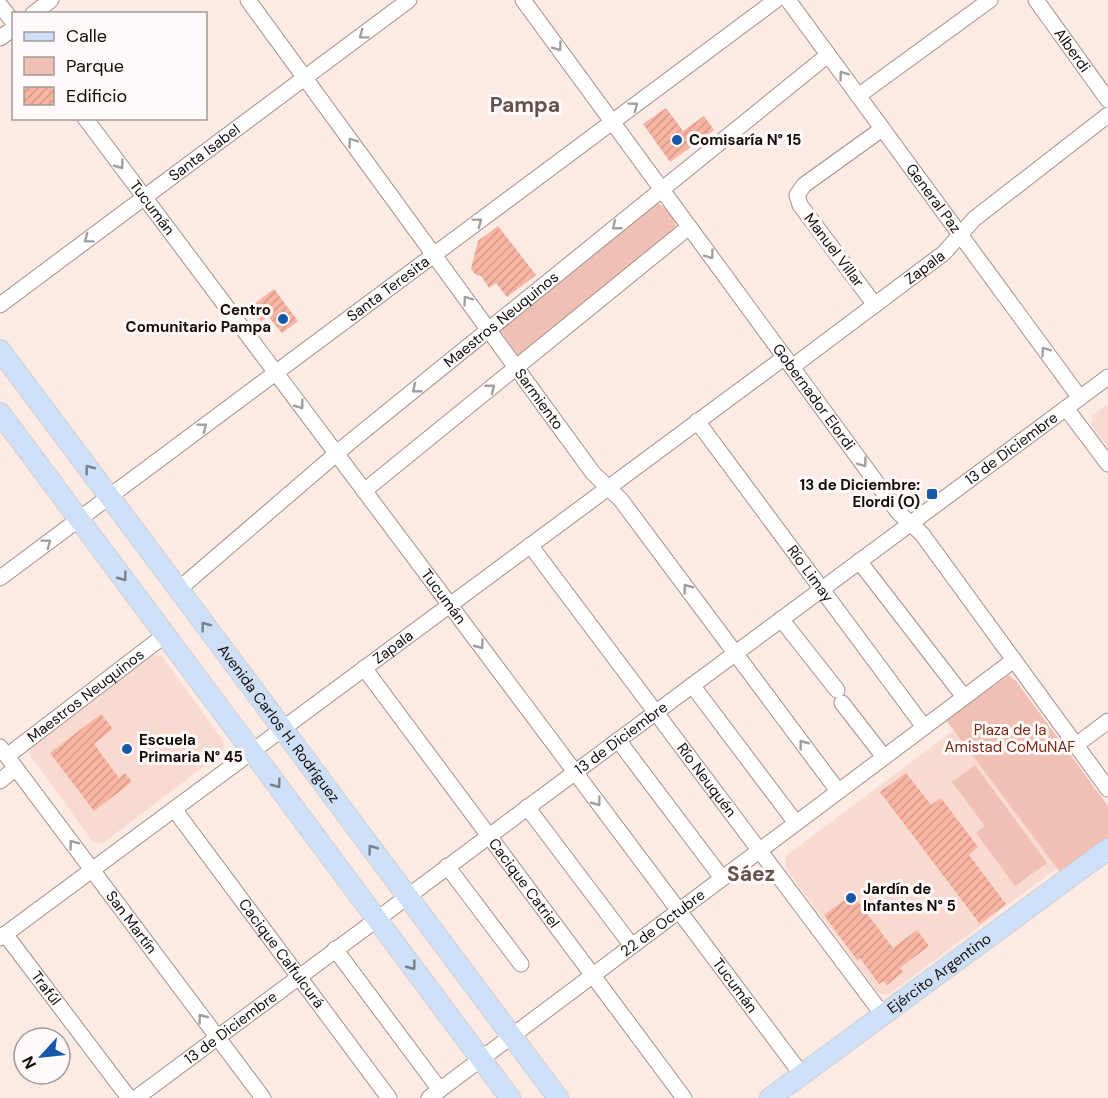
<svg xmlns="http://www.w3.org/2000/svg" width="1108" height="1098" viewBox="0 0 1108 1098" font-family="'DM Sans',sans-serif">
	<style>
		.built { fill: #f9dad1 }
		.green { fill: #efc0b3 }
		.building { fill: url(#building-hatch) }
		.lines { fill: none; stroke-linecap: round; stroke-linejoin: round }
		.minor-casing { stroke: #a4908a; stroke-width: 17 }
		.major-casing { stroke: #d0cece; stroke-width: 22 }
		.minor { stroke: #fff; stroke-width: 15 }
		.major { stroke: #cee0f8; stroke-width: 20 }
		.oneway { stroke: #a19e9d }
		.oneway2 { stroke: #7a818d }
		.poi-dot { fill: #1658a9; stroke: #fffaf9; stroke-width: 2 }
		.labels { text-anchor: middle; stroke-width: 6; stroke-linejoin: round; paint-order: stroke }
		.street-label { font-size: 15px; fill: #130c0a; stroke: #fffaf9 }
		.poi-label { font-size: 15px; font-weight: bold; fill: #130c0a; stroke: #fffaf9; text-anchor: start }
		.park-label { font-size: 15px; fill: #772a16; stroke: #fffaf9 }
		.district-label { font-size: 21px; font-weight: bold; fill: #64524d; stroke: #fffaf9 }
	</style>
	<defs>
		<pattern id="building-hatch" width="6" height="6" patternUnits="userSpaceOnUse" patternTransform="scale(1.5)"><rect width="6" height="6" fill="#f7b4a2"/><path d="M-1 1l2-2M0 6l6-6M5 7l2-2" fill="none" stroke="#d39a8a"/></pattern>
	</defs>
	<rect width="100%" height="100%" fill="#fceae5"/>
	<path class="built" d="M 1108,404 L 1108,447 L 1091,424 L 1093,418 L 1091,416 Z
		M 153,655 L 162,656 L 224,742 L 223,752 L 103,843 L 93,842 L 30,755 L 31,746 Z
		M 954,730 L 1057,868 L 888,995 L 878,993 L 785,867 L 786,856 Z"/>
	<path class="green" d="M 657,203 C 666,207 677,220 676,230 L 519,357 L 518,356 L 500,330 Z
		M 1009,675 L 1016,681 L 1108,806 L 1108,839 L 1062,875 L 946,720 Z
		M 975,765 L 1047,863 L 1015,886 L 976,833 L 985,826 L 952,782 Z"/>
	<path class="building" d="M 666,108 L 683,131 L 704,116 L 714,130 L 670,162 L 643,124 Z
		M 498,226 L 536,275 L 507,297 L 496,283 L 489,288 L 481,276 L 476,275 L 471,269 L 478,241 Z
		M 274,289 L 298,321 L 282,333 L 268,316 L 261,322 L 250,307 Z
		M 101,714 L 113,729 L 94,744 L 119,778 L 125,773 L 132,782 L 94,811 L 50,753 Z
		M 906,773 L 931,805 L 941,798 L 978,847 L 969,855 L 1006,904 L 980,924 L 880,792 Z
		M 852,894 L 893,948 L 917,930 L 929,946 L 900,968 L 903,972 L 887,985 L 884,981 L 879,984 L 860,958 L 857,960 L 824,915 Z"/>
	<g class="lines">
		<g class="minor-casing">
			<g id="minor">
				<path id="s1" d="M 248,0 L 593,473 L 621,500 L 838,791"/>
				<path id="s2" d="M 523,0 L 898,512 L 922,534 L 1108,789"/>
				<path id="s3" d="M 788,0 L 1080,398"/>
				<path id="s4" d="M 1036,0 L 1108,100"/>
				<path d="M 0,5 L 14,23"/>
				<path d="M 33,14 L 51,0"/>
				<path d="M 0,38 L 14,28"/>
				<path d="M 858,96 L 990,0"/>
				<path id="s5" d="M 85,118 L 802,1075"/>
				<path id="s6" d="M 0,305 L 409,0"/>
				<path d="M 875,305 L 800,205 L 797,195 L 804,185 L 882,129"/>
				<path id="s7" d="M 792,367 L 944,253 L 974,219 L 1108,115"/>
				<path d="M 1066,408 L 1108,464"/>
				<path id="s8" d="M 697,421 L 924,727"/>
				<path d="M 364,491 L 689,227"/>
				<path id="s9" d="M 530,545 L 883,1015"/>
				<path d="M 859,561 L 964,697"/>
				<path id="s10" d="M 0,578 L 776,0"/>
				<path id="s11" d="M 179,589 L 350,442 L 828,55"/>
				<path d="M 781,619 L 837,690"/>
				<path id="s12" d="M 364,668 L 684,1098"/>
				<path d="M 692,685 L 796,823"/>
				<path d="M 842,703 L 884,757"/>
				<path d="M 618,740 L 722,878"/>
				<path d="M 1076,745 L 1108,721"/>
				<path id="s13" d="M 0,747 L 263,1098"/>
				<path id="s14" d="M 7,756 L 165,635"/>
				<path d="M 0,781 L 16,768"/>
				<path d="M 527,807 L 632,946"/>
				<path id="s15" d="M 174,809 L 389,1098"/>
				<path d="M 447,866 L 521,964"/>
				<path id="s16" d="M 5,934 L 129,1098"/>
				<path id="s17" d="M 0,938 L 785,357"/>
				<path d="M 335,949 L 440,1090"/>
				<path id="s18" d="M 136,1098 L 1108,377"/>
				<path id="s19" d="M 429,1098 L 1014,660"/>
			</g>
		</g>
		<g class="major-casing">
			<g id="major">
				<path id="s20" d="M 0,350 L 558,1098"/>
				<path d="M 0,413 L 510,1098"/>
				<path id="s21" d="M 770,1098 L 1108,849"/>
			</g>
		</g>
		<use href="#minor" class="minor"/>
		<use href="#major" class="major"/>
	</g>
	<defs><path id="oneway-chevron" d="M-2-3.5L2.5 0L-2 3.5" fill="none" stroke-width="1.6" stroke-linecap="round" stroke-linejoin="round" transform="scale(1.5)"/></defs>
	<g class="oneway">
		<use href="#oneway-chevron" transform="translate(363 35) rotate(143)"/>
		<use href="#oneway-chevron" transform="translate(558 47) rotate(54)"/>
		<use href="#oneway-chevron" transform="translate(843 75) rotate(-126)"/>
		<use href="#oneway-chevron" transform="translate(634 106) rotate(-37)"/>
		<use href="#oneway-chevron" transform="translate(352 142) rotate(-126)"/>
		<use href="#oneway-chevron" transform="translate(120 165) rotate(53)"/>
		<use href="#oneway-chevron" transform="translate(478 222) rotate(-37)"/>
		<use href="#oneway-chevron" transform="translate(616 226) rotate(141)"/>
		<use href="#oneway-chevron" transform="translate(88 239) rotate(143)"/>
		<use href="#oneway-chevron" transform="translate(710 255) rotate(54)"/>
		<use href="#oneway-chevron" transform="translate(467 300) rotate(-126)"/>
		<use href="#oneway-chevron" transform="translate(1045 351) rotate(-126)"/>
		<use href="#oneway-chevron" transform="translate(491 388) rotate(-39)"/>
		<use href="#oneway-chevron" transform="translate(416 389) rotate(141)"/>
		<use href="#oneway-chevron" transform="translate(300 405) rotate(53)"/>
		<use href="#oneway-chevron" transform="translate(203 427) rotate(-37)"/>
		<use href="#oneway-chevron" transform="translate(863 463) rotate(54)"/>
		<use href="#oneway-chevron" transform="translate(47 543) rotate(-37)"/>
		<use href="#oneway-chevron" transform="translate(687 588) rotate(-127)"/>
		<use href="#oneway-chevron" transform="translate(480 645) rotate(53)"/>
		<use href="#oneway-chevron" transform="translate(803 744) rotate(-127)"/>
		<use href="#oneway-chevron" transform="translate(597 802) rotate(53)"/>
		<use href="#oneway-chevron" transform="translate(73 844) rotate(-127)"/>
		<use href="#oneway-chevron" transform="translate(202 1018) rotate(-127)"/>
	</g>
	<g class="oneway2">
		<use href="#oneway-chevron" transform="translate(89 469) rotate(-127)"/>
		<use href="#oneway-chevron" transform="translate(123 577) rotate(53)"/>
		<use href="#oneway-chevron" transform="translate(205 626) rotate(-127)"/>
		<use href="#oneway-chevron" transform="translate(277 784) rotate(53)"/>
		<use href="#oneway-chevron" transform="translate(372 849) rotate(-127)"/>
		<use href="#oneway-chevron" transform="translate(412 966) rotate(53)"/>
	</g>
	<g class="poi-dot">
		<circle cx="677" cy="140" r="6"/>
		<circle cx="283" cy="319" r="6"/>
		<rect x="926" y="488" width="12" height="12" rx="3"/>
		<circle cx="127" cy="749" r="6"/>
		<circle cx="851" cy="898" r="6"/>
	</g>
	<g class="labels">
		<g class="street-label">
			<text dy="5" stroke="none"><textPath href="#s4" startOffset="62">Alberdi</textPath></text>
			<text dy="5" stroke="none"><textPath href="#s6" startOffset="255">Santa Isabel</textPath></text>
			<text dy="5" stroke="none"><textPath href="#s3" startOffset="246">General Paz</textPath></text>
			<text dy="5" stroke="none"><textPath href="#s5" startOffset="112">Tucumán</textPath></text>
			<text transform="translate(834 250) rotate(53)" y="5">Manuel Villar</text>
			<text dy="5" stroke="none"><textPath href="#s7" startOffset="166">Zapala</textPath></text>
			<text dy="5" stroke="none"><textPath href="#s10" startOffset="484">Santa Teresita</textPath></text>
			<text dy="5" stroke="none"><textPath href="#s11" startOffset="420">Maestros Neuquinos</textPath></text>
			<text dy="5" stroke="none"><textPath href="#s2" startOffset="492">Gobernador Elordi</textPath></text>
			<text dy="5" stroke="none"><textPath href="#s1" startOffset="494">Sarmiento</textPath></text>
			<text dy="5" stroke="none"><textPath href="#s18" startOffset="1090">13 de Diciembre</textPath></text>
			<text dy="5" stroke="none"><textPath href="#s8" startOffset="190">Río Limay</textPath></text>
			<text dy="5" stroke="none"><textPath href="#s5" startOffset="598">Tucumán</textPath></text>
			<text dy="5" stroke="none"><textPath href="#s17" startOffset="489">Zapala</textPath></text>
			<text dy="5" stroke="none"><textPath href="#s14" startOffset="99">Maestros Neuquinos</textPath></text>
			<text dy="5" stroke="none"><textPath href="#s20" startOffset="466">Avenida Carlos H. Rodríguez</textPath></text>
			<text dy="5" stroke="none"><textPath href="#s18" startOffset="604">13 de Diciembre</textPath></text>
			<text dy="5" stroke="none"><textPath href="#s9" startOffset="294">Río Neuquén</textPath></text>
			<text dy="5" stroke="none"><textPath href="#s12" startOffset="268">Cacique Catriel</textPath></text>
			<text dy="5" stroke="none"><textPath href="#s13" startOffset="219">San Martín</textPath></text>
			<text dy="5" stroke="none"><textPath href="#s19" startOffset="292">22 de Octubre</textPath></text>
			<text dy="5" stroke="none"><textPath href="#s15" startOffset="180">Cacique Calfulcurá</textPath></text>
			<text dy="5" stroke="none"><textPath href="#s21" startOffset="210">Ejército Argentino</textPath></text>
			<text dy="5" stroke="none"><textPath href="#s5" startOffset="1084">Tucumán</textPath></text>
			<text dy="5" stroke="none"><textPath href="#s16" startOffset="68">Trafúl</textPath></text>
			<text dy="5" stroke="none"><textPath href="#s18" startOffset="118">13 de Diciembre</textPath></text>
		</g>
		<g class="poi-label">
			<text x="689" y="145">Comisaría N° 15</text>
			<text x="271" y="315" text-anchor="end">Centro<tspan x="271" dy="17">Comunitario Pampa</tspan></text>
			<text x="920" y="490" text-anchor="end">13 de Diciembre:<tspan x="920" dy="17">Elordi (O)</tspan></text>
			<text x="139" y="745">Escuela<tspan x="139" dy="17">Primaria N° 45</tspan></text>
			<text x="863" y="894">Jardín de<tspan x="863" dy="17">Infantes N° 5</tspan></text>
		</g>
		<g class="park-label">
			<text x="1010" y="735">Plaza de la<tspan x="1010" dy="17">Amistad CoMuNAF</tspan></text>
		</g>
		<g class="district-label">
			<text x="525" y="112">Pampa</text>
			<text x="751" y="881">Sáez</text>
		</g>
	</g>
	<rect x="12" y="12" width="195" height="108" fill="#fffaf9" stroke="#a19b99" stroke-width="1.5"/>
	<rect x="24" y="32" width="30" height="9" fill="#cee0f8" stroke="#a19b99" stroke-width="1.5"/>
	<text x="66" y="42" font-size="18" fill="#130c0a">Calle</text>
	<rect x="24" y="57" width="30" height="18" fill="#efc0b3" stroke="#a19b99" stroke-width="1.5"/>
	<text x="66" y="72" font-size="18" fill="#130c0a">Parque</text>
	<rect x="24" y="87" width="30" height="18" fill="url(#building-hatch)" stroke="#a19b99" stroke-width="1.5"/>
	<text x="66" y="102" font-size="18" fill="#130c0a">Edificio</text>
	<g transform="translate(42 1056) rotate(243)"><circle r="28" fill="#fffaf9" stroke="#a19b99" stroke-width="1.5"/>
	<path d="M0-4.5L10 22L0 15L-10 22Z" fill="#1658a9"/>
	<text y="-9" font-size="16" font-weight="bold" text-anchor="middle" fill="#130c0a">N</text>
	</g>
</svg>
